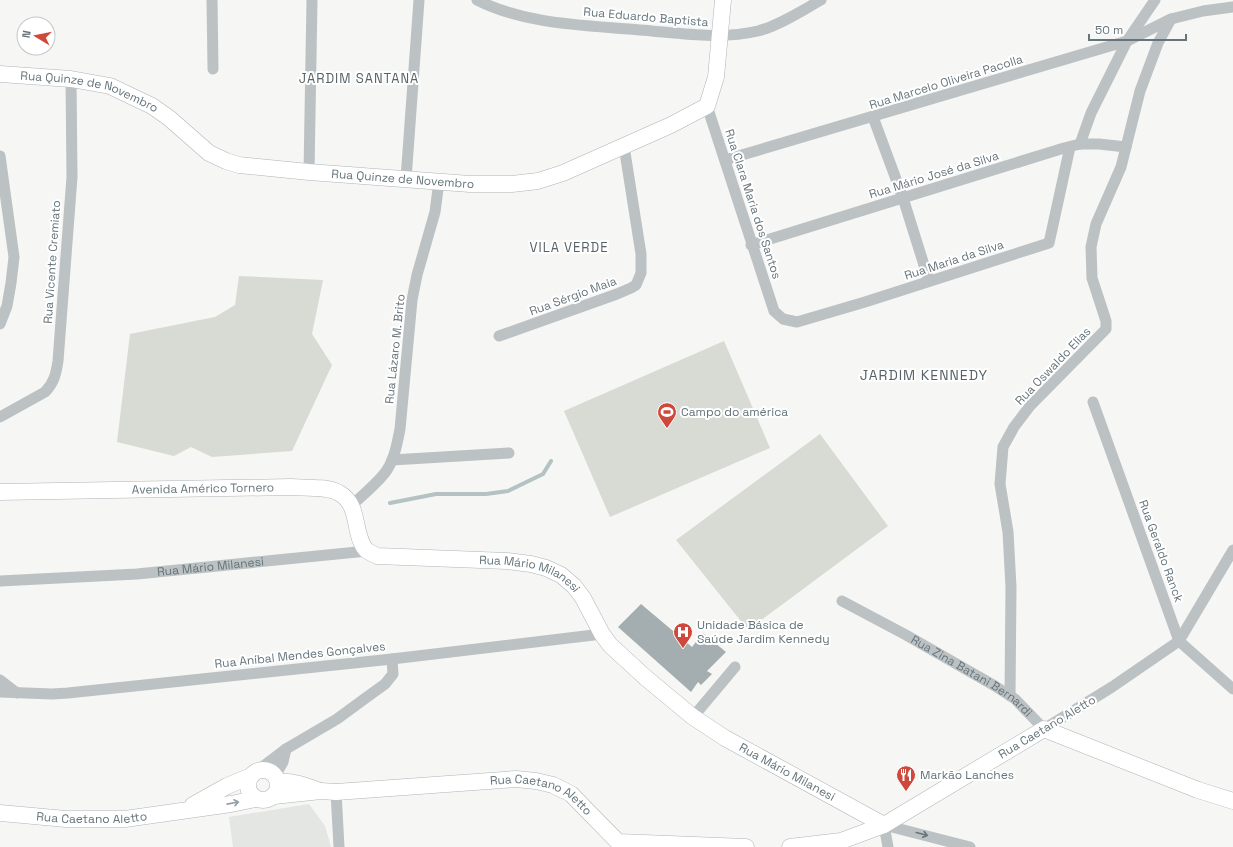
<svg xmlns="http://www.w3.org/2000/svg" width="1233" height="847" viewBox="0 0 1233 847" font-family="'Space Grotesk',sans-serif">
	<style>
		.built { fill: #e4e6e4 }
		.green { fill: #d7dbd3 }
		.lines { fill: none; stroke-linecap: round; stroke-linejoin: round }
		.stream { stroke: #b4c2c3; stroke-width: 4 }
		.building { fill: #a4adb0 }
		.secondary-casing { stroke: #aeb5b8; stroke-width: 17 }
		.street { stroke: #bcc1c3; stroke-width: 11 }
		.secondary { stroke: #fff; stroke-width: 16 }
		.oneway { stroke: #939ea3 }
		.oneway2 { stroke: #65757b }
		.labels { text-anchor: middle; stroke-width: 4; stroke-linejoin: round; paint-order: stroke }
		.street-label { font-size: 12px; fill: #65757b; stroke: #fff }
		.poi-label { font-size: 12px; fill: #65757b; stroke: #fff; text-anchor: start }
		.neighbourhood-label { font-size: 13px; letter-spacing: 1px; fill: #566267; stroke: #fff }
		.quarter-label { font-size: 14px; letter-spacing: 1px; fill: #566267; stroke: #fff }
	</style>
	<rect width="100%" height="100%" fill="#f6f6f4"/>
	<path class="built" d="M 309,804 L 325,826 L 331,847 L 233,847 L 229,817 Z"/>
	<path class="green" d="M 239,276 L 323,280 L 312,334 L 332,365 L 292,451 L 212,457 L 191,447 L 174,456 L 117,442 L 130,334 L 215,317 L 235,305 Z
		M 724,341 L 770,448 L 610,517 L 564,411 Z
		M 820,434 L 888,526 L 748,630 L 676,540 Z"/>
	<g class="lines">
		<path class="stream" d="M 390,503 L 436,494 L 486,494 L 508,491 L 543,474 L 551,461"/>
	</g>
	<path class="building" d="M 641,604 L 692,647 L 703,633 L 726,652 L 707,671 L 712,674 L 701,685 L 698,682 L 691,692 L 618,627 Z"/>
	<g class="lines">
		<g class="secondary-casing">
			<g id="secondary">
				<path id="s3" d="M 0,74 L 71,79 L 110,86 L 152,106 L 169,118 L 209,153 L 226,161 L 239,165 L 309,172 L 470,184 L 512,184 L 538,181 L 563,173 L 671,125 L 707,106 L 716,77 L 723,0"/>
				<path id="s4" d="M 0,492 L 291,487 C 304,488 328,486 339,493 C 361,505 352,533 366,550 C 369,552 373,554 377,556 L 507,561 L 531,564 L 546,568 L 561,575 L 574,586 L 583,598 L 602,634 L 610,645 L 646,678 L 693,717 L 725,738 L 884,825"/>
				<circle cx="263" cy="785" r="15"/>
				<path d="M 278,782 C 293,781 304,785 317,790"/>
				<path id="s5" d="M 274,796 L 321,791 L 336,792 L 516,779 L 536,781 L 553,785 L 571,794 L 618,842 L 746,847"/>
				<path d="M 193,805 L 227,786 L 251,776"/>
				<path id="s6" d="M 0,813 L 66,819 L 125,819 L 231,804 L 255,799"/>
				<path d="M 790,847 L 841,841 L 884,825 L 1044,729 L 1198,790 L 1233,801"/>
			</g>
		</g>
		<g class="street">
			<path d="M 212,0 L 213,69"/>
			<path d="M 477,0 C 527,25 585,25 640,30 C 679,33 720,40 758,31 C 778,26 803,10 821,0"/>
			<path d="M 707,106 L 774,311 L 783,319 L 797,322 L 865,302 L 1049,243 L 1070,147"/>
			<path d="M 873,117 L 903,198 L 929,281"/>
			<path d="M 1080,144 L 1091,113 L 1127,41 L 1155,0"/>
			<path d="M 0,156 L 14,257 L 11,283 L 7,306 L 0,324"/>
			<path d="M 725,160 L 1127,41 L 1171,19 L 1203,11 L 1233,7"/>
			<path d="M 309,172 L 312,0"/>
			<path d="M 406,179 L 419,0"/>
			<path d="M 751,245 L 1064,148 L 1080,144 L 1099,144 L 1126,147"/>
			<path d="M 499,336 L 617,294 L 631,288 L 636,285 L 641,273 L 641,254 L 624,146"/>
			<path d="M 1093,402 L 1179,641 L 1233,689"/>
			<path d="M 0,417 L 45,392 C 54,383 56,374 58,361 L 72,177 L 71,79"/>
			<path d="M 392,460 L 509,453"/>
			<path d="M 352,505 C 363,495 375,485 384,474 C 394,462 397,444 400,429 L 412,300 L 417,275 L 435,212 L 439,181"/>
			<path id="s1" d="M 0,581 L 137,574 L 367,551"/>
			<path id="s2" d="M 842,601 L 906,635 L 995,686 L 1015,699 L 1044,729 L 1112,687 L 1179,641 L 1233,550"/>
			<path d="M 0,680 L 17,693"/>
			<path d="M 0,692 L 52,694 L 68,693 L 392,659 L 602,634"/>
			<path d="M 1010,696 L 1011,587 L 1008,532 L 1000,484 L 1003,447 L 1014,427 L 1030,406 L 1106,329 L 1106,321 L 1092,278 L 1091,247 L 1096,224 L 1121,167 L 1140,91 L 1158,43 L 1171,19"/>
			<path d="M 693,717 L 735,667"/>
			<path d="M 257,771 L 286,749 L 337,719 L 367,697 L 385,684 L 393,674 L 392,659"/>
			<path d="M 275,776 L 283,762 L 286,749"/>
			<path d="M 336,792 L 339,847"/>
			<path d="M 888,847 L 884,825 L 970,847"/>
		</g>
		<use href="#secondary" class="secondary"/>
	</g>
	<defs><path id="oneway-shaft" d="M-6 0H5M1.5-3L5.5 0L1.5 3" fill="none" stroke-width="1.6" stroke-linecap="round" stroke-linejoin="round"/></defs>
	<use class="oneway" href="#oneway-shaft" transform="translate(233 803) rotate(-11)"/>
	<use class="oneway2" href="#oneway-shaft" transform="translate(922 834) rotate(15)"/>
	<defs>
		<g id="stadium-pin" transform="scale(1)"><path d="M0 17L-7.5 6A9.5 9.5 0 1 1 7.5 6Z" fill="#ce483b" stroke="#fff"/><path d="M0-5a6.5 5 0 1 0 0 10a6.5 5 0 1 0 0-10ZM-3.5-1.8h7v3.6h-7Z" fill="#fff"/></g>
		<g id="hospital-pin" transform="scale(1)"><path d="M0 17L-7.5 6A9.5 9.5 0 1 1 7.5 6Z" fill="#ce483b" stroke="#fff"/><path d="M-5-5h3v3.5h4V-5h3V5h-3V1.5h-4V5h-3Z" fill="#fff"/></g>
		<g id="restaurant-pin" transform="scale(1)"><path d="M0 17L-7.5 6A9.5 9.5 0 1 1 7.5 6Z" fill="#ce483b" stroke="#fff"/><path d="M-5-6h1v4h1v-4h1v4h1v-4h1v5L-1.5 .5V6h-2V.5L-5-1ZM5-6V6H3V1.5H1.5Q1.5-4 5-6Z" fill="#fff"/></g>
	</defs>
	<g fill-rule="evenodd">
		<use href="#stadium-pin" x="667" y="412"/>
		<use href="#hospital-pin" x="683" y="632"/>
		<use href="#restaurant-pin" x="906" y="775"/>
	</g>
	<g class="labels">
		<g class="street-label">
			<text transform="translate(646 17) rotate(5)" y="4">Rua Eduardo Baptista</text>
			<text transform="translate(946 82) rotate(-17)" y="4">Rua Marcelo Oliveira Pacolla</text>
			<text dy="4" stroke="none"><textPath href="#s3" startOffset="92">Rua Quinze de Novembro</textPath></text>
			<text transform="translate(934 175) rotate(-17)" y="4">Rua Mário José da Silva</text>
			<text dy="4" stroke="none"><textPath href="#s3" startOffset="428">Rua Quinze de Novembro</textPath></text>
			<text transform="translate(753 204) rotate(72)" y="4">Rua Clara Maria dos Santos</text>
			<text transform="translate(954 260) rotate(-18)" y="4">Rua Maria da Silva</text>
			<text transform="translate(52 262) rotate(-86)" y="4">Rua Vicente Cremiato</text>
			<text transform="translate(573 296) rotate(-20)" y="4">Rua Sérgio Maia</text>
			<text transform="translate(395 349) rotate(-84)" y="4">Rua Lázaro M. Brito</text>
			<text transform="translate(1053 366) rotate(-46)" y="4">Rua Oswaldo Elias</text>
			<text dy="4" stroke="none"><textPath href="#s4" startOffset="203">Avenida Américo Tornero</textPath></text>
			<text transform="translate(1161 551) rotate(70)" y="4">Rua Geraldo Ranck</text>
			<text dy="4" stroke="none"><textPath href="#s1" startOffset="211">Rua Mário Milanesi</textPath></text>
			<text dy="4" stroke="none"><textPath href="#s4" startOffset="573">Rua Mário Milanesi</textPath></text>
			<text transform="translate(300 655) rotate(-6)" y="4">Rua Aníbal Mendes Gonçalves</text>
			<text dy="4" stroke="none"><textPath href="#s2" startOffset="150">Rua Zina Batani Bernardi</textPath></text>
			<text transform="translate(1047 727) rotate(-31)" y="4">Rua Caetano Aletto</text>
			<text dy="4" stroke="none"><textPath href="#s4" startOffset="909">Rua Mário Milanesi</textPath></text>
			<text dy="4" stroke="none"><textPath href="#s5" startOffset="272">Rua Caetano Aletto</textPath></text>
			<text dy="4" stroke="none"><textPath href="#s6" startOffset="92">Rua Caetano Aletto</textPath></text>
		</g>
		<g class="poi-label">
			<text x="681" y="416">Campo do américa</text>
			<text x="697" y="629">Unidade Básica de<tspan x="697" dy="14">Saúde Jardim Kennedy</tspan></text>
			<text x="920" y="779">Markão Lanches</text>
		</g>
		<g class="neighbourhood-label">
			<text x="359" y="83">JARDIM SANTANA</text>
			<text x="569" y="252">VILA VERDE</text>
		</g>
		<g class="quarter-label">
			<text x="924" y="380">JARDIM KENNEDY</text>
		</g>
	</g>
	<g transform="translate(36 36) rotate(280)"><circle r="19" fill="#ffffff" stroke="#c1c8ca"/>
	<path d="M0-3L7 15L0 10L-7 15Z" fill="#ce483b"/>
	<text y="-6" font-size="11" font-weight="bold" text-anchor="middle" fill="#65757b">N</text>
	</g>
	<path d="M1089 34v6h97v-6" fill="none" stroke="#65757b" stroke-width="2"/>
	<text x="1095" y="34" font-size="12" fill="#65757b" stroke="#ffffff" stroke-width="3" paint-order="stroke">50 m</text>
</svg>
